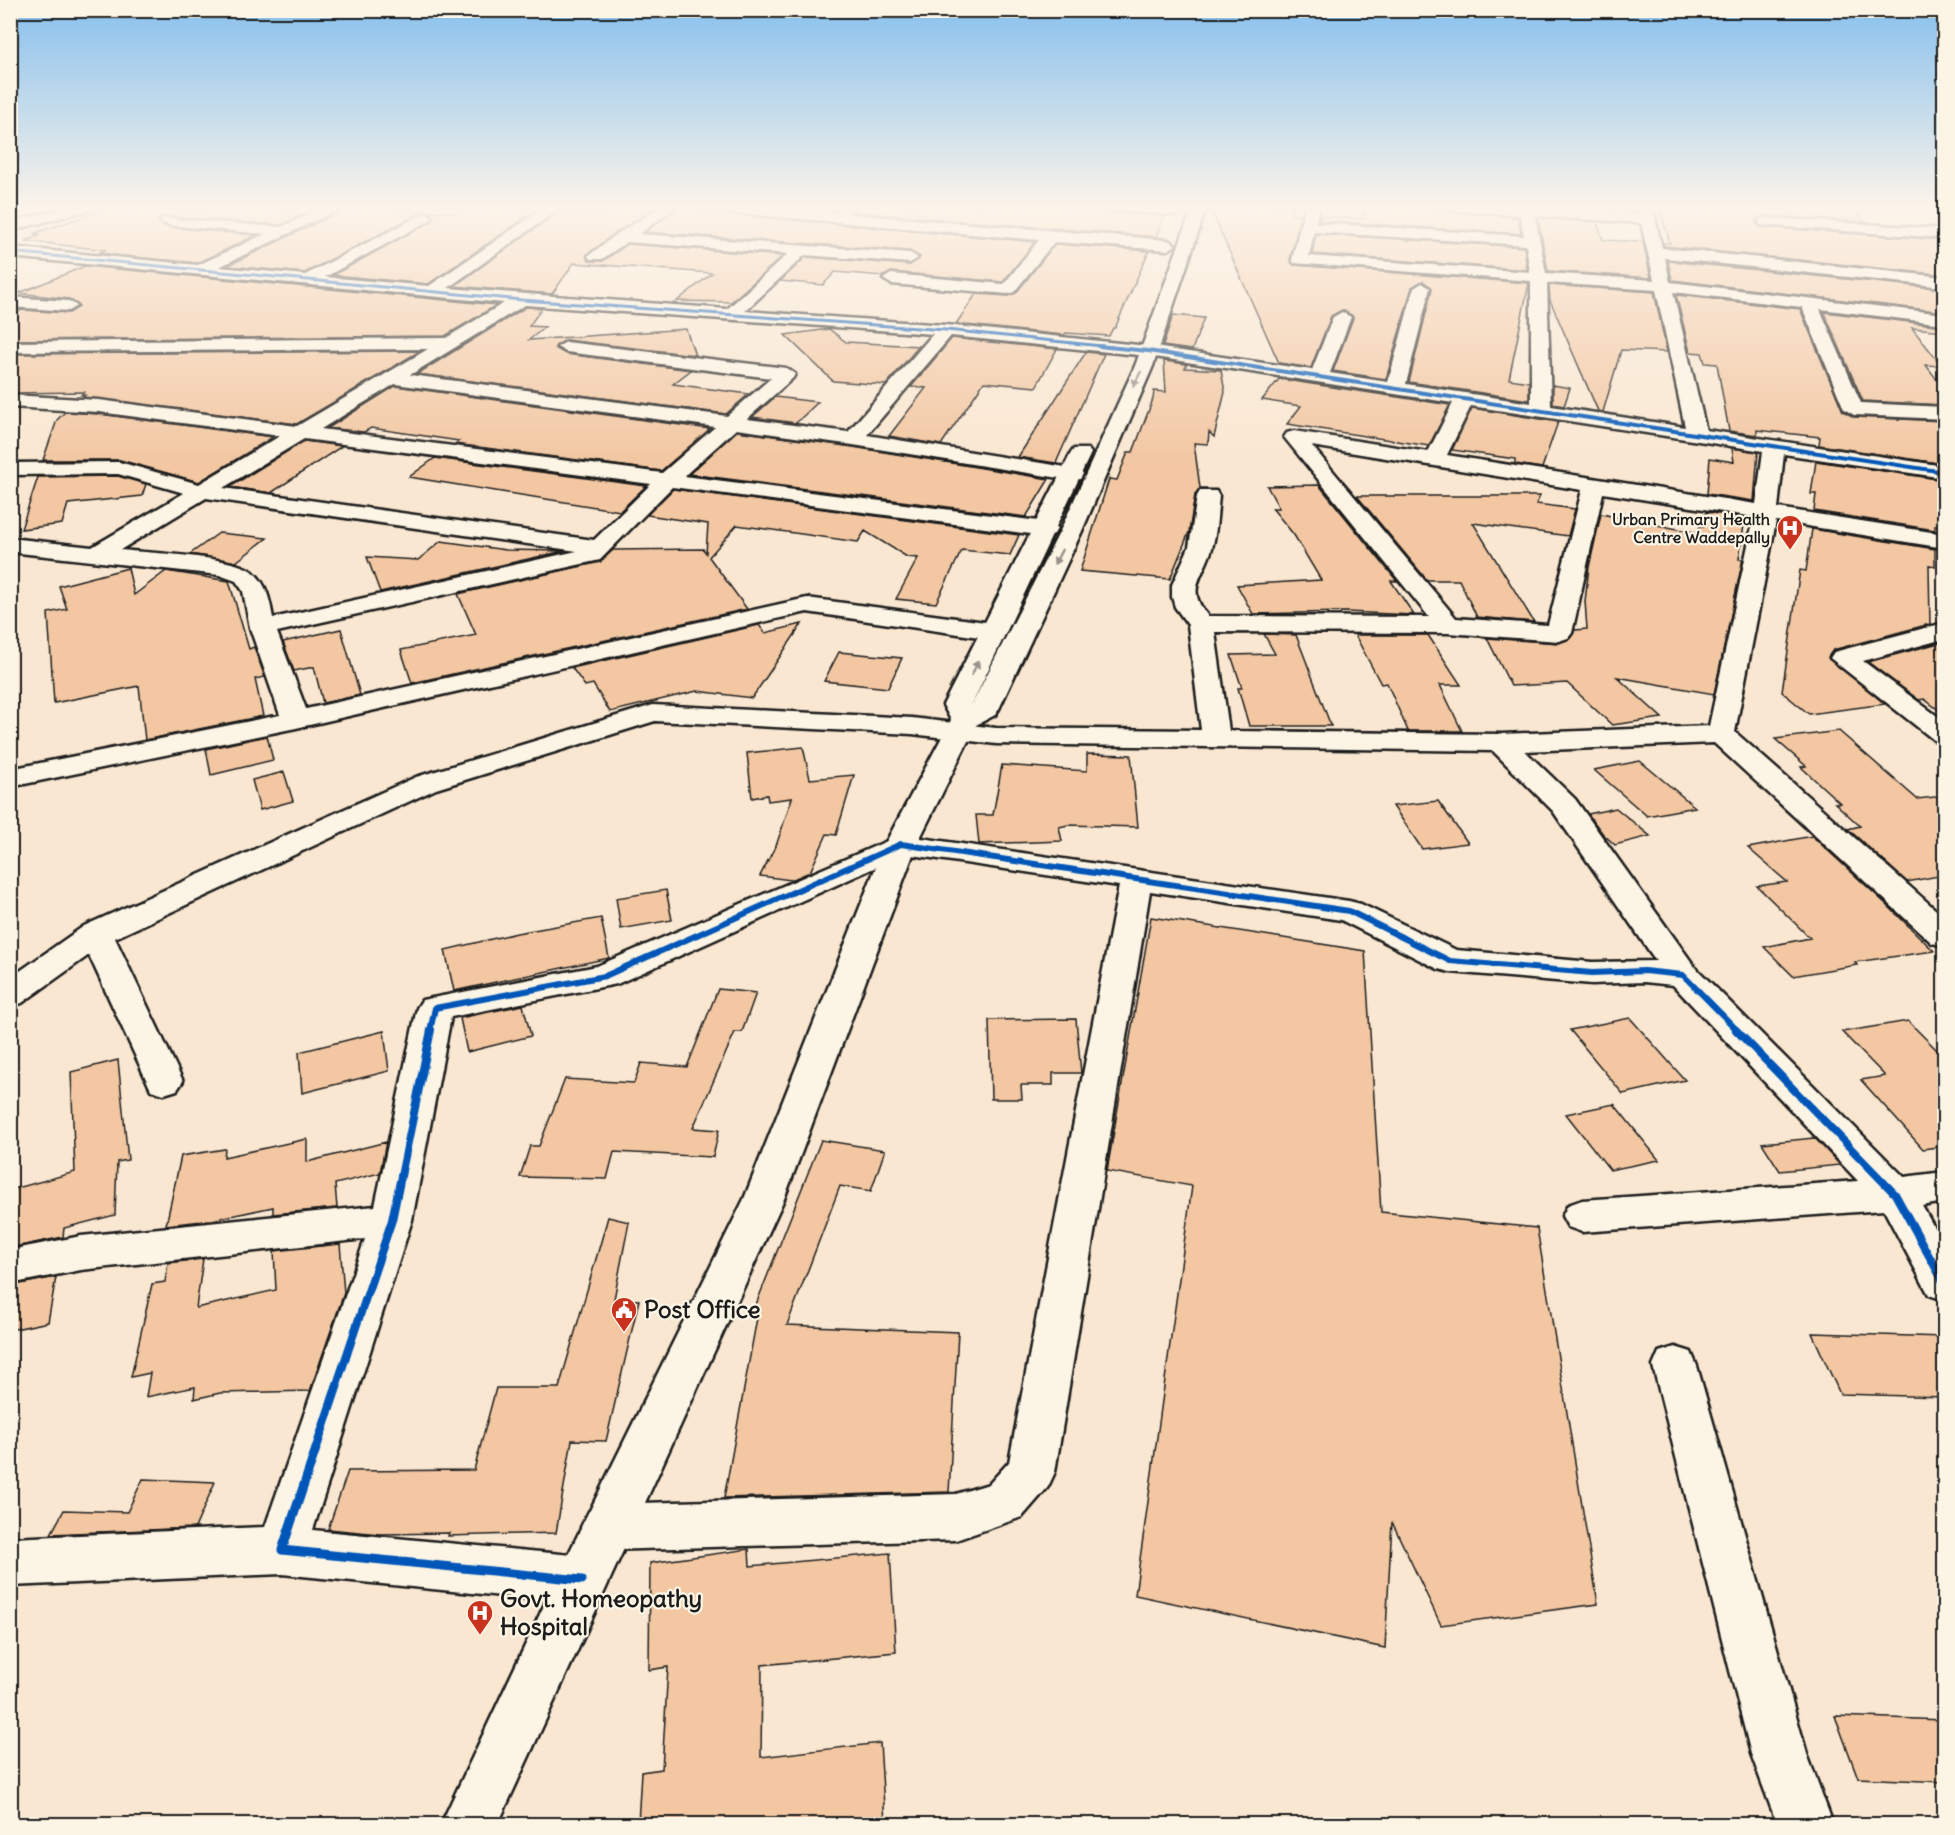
<svg xmlns="http://www.w3.org/2000/svg" width="1955" height="1835" viewBox="0 0 1955 1835" font-family="Delius,sans-serif">
	<style>
		.building { fill: #f2c7a2; stroke: #1c1c1c; stroke-width: 1.5 }
		.lines { fill: none; stroke-linecap: round; stroke-linejoin: round }
		.minor-casing { stroke: #1c1c1c; stroke-width: 5 }
		.tertiary-casing { stroke: #1c1c1c; stroke-width: 5 }
		.minor { fill: #fcf5e5; fill-rule: evenodd }
		.tertiary { fill: #fcf5e5; fill-rule: evenodd }
		.cycleway-far4-casing { stroke: #fcf5e5; stroke-width: 4.5 }
		.cycleway-far3-casing { stroke: #fcf5e5; stroke-width: 6 }
		.cycleway-far2-casing { stroke: #fcf5e5; stroke-width: 10 }
		.cycleway-far1-casing { stroke: #fcf5e5; stroke-width: 11 }
		.cycleway-casing { stroke: #fcf5e5; stroke-width: 13 }
		.cycleway-far4 { stroke: #0057b8; stroke-width: 3 }
		.cycleway-far3 { stroke: #0057b8; stroke-width: 4 }
		.cycleway-far2 { stroke: #0057b8; stroke-width: 6 }
		.cycleway-far1 { stroke: #0057b8; stroke-width: 8 }
		.cycleway { stroke: #0057b8; stroke-width: 9 }
		.oneway { fill: #97938b }
		.labels { text-anchor: middle; stroke-width: 4.5; stroke-linejoin: round; paint-order: stroke }
		.far-poi-label { font-size: 16px; font-weight: bold; fill: #1c1c1c; stroke: #fcf5e5; text-anchor: end }
		.near-poi-label { font-size: 24px; font-weight: bold; fill: #1c1c1c; stroke: #fcf5e5; text-anchor: start }
	</style>
	<rect width="100%" height="100%" fill="#f9e7d1"/>
	<filter id="ink" filterUnits="userSpaceOnUse"><feTurbulence type="fractalNoise" baseFrequency=".0167" numOctaves="2"/><feDisplacementMap in="SourceGraphic" scale="12" xChannelSelector="R" yChannelSelector="G"/><feConvolveMatrix kernelMatrix="1 2 1 2 8 2 1 2 1" color-interpolation-filters="sRGB"/></filter>
	<g filter="url(#ink)">
		<path class="building" d="M 115,206 L 203,211 L 217,206 L 259,210 L 265,207 L 293,210 L 304,206 L 319,207 L 281,225 L 160,217 L 158,222 L 167,227 L 256,235 L 198,263 L 113,255 L 100,252 L 106,250 L 25,241 L 39,236 L 34,235 L 39,234 L 35,233 Z
			M 465,206 L 537,210 L 428,284 L 333,275 L 431,222 L 434,216 L 427,211 L 455,213 Z
			M 617,206 L 652,209 L 652,206 L 659,206 L 587,254 L 590,261 L 603,261 L 628,244 L 783,256 L 731,302 L 677,301 L 712,273 L 574,263 L 552,294 L 454,286 L 559,212 L 602,215 Z
			M 680,206 L 694,206 L 703,212 L 1035,242 L 1003,282 L 891,272 L 884,276 L 835,272 L 823,285 L 780,281 L 806,257 L 910,265 L 920,257 L 910,251 L 645,232 Z
			M 858,206 L 1092,206 L 1101,212 L 1165,216 L 1156,237 L 854,212 Z
			M 1209,206 L 1293,206 L 1291,214 L 1301,215 L 1290,259 L 1294,265 L 1529,283 L 1509,379 L 1529,382 L 1529,400 L 1409,382 L 1432,289 L 1423,281 L 1412,287 L 1386,379 L 1333,371 L 1353,318 L 1343,310 L 1331,316 L 1311,368 L 1279,363 Z
			M 1365,206 L 1439,209 L 1441,206 L 1450,212 L 1518,217 L 1521,234 L 1319,221 L 1320,216 L 1362,219 Z
			M 1659,206 L 1852,206 L 1865,222 L 1765,216 L 1758,218 L 1756,223 L 1760,227 L 1944,240 L 1944,275 L 1664,246 L 1663,243 L 1670,243 Z
			M 359,207 L 424,211 L 305,273 L 227,266 L 343,210 L 351,210 Z
			M 1538,218 L 1597,222 L 1603,240 L 1643,242 L 1651,278 L 1548,271 Z
			M 1316,234 L 1524,247 L 1527,270 L 1312,254 Z
			M 1055,244 L 1149,251 L 1115,328 L 1113,328 L 1109,336 L 1066,333 L 1064,335 L 956,324 L 976,294 L 1008,296 L 1016,293 Z
			M 1668,261 L 1944,289 L 1944,312 L 1672,280 Z
			M 85,266 L 497,305 L 445,336 L 10,340 L 10,316 L 22,310 L 69,313 L 79,307 L 69,299 L 19,293 Z
			M 1549,285 L 1654,292 L 1667,352 L 1621,350 L 1603,412 L 1598,411 L 1550,300 Z
			M 1676,295 L 1800,309 L 1843,411 L 1854,417 L 1944,421 L 1944,464 L 1819,445 L 1820,437 L 1757,430 L 1757,435 L 1729,431 L 1717,364 L 1705,363 L 1702,353 L 1690,352 Z
			M 526,307 L 542,308 L 529,326 L 545,327 L 529,340 L 686,329 L 695,355 L 566,340 L 555,348 L 566,354 L 691,370 L 673,384 L 749,394 L 726,414 L 417,374 Z
			M 1824,312 L 1944,326 L 1944,331 L 1912,328 L 1942,366 L 1926,365 L 1944,389 L 1944,405 L 1863,401 Z
			M 1173,315 L 1204,318 L 1192,350 L 1163,346 Z
			M 829,329 L 846,342 L 919,346 L 886,385 L 833,381 L 785,335 Z
			M 952,338 L 1057,349 L 1036,387 L 984,382 L 941,445 L 889,436 L 926,388 L 911,387 Z
			M 420,351 L 297,424 L 83,397 L 85,395 L 81,395 L 84,392 L 10,393 L 10,354 Z
			M 1086,352 L 1104,354 L 1056,463 L 1018,457 Z
			M 1164,361 L 1187,364 L 1185,368 L 1221,370 L 1225,392 L 1214,437 L 1209,432 L 1208,444 L 1194,443 L 1200,488 L 1207,488 L 1198,490 L 1195,495 L 1189,532 L 1170,579 L 1080,571 L 1109,479 L 1117,480 L 1128,452 L 1133,452 L 1153,399 L 1154,391 L 1166,392 Z
			M 1279,379 L 1450,405 L 1429,446 L 1287,424 L 1301,406 L 1262,400 Z
			M 1553,385 L 1570,388 L 1564,406 L 1553,404 Z
			M 395,386 L 710,429 L 661,471 L 455,444 L 459,441 L 371,428 L 364,432 L 328,428 Z
			M 775,397 L 818,402 L 796,423 L 752,417 Z
			M 1472,408 L 1558,422 L 1542,468 L 1515,464 L 1515,459 L 1452,450 Z
			M 65,412 L 99,414 L 273,437 L 199,482 L 120,460 L 43,460 L 57,420 Z
			M 737,431 L 853,447 L 1049,479 L 1026,517 L 689,474 Z
			M 304,441 L 342,446 L 271,493 L 230,487 Z
			M 1732,448 L 1758,452 L 1754,501 L 1707,494 L 1710,458 L 1734,462 Z
			M 435,458 L 646,486 L 620,511 L 409,477 Z
			M 1816,461 L 1944,480 L 1944,527 L 1935,525 L 1935,530 L 1814,511 L 1816,494 L 1811,494 Z
			M 118,476 L 146,484 L 142,496 L 68,504 L 62,524 L 21,529 L 38,477 Z
			M 1319,485 L 1397,581 L 1391,581 L 1414,615 L 1345,612 L 1253,614 L 1237,585 L 1321,580 L 1294,535 L 1272,508 L 1279,508 L 1267,486 Z
			M 673,489 L 1019,535 L 1010,555 L 962,550 L 936,603 L 896,599 L 918,558 L 907,557 L 865,531 L 858,542 L 737,525 L 709,557 L 747,609 L 412,683 L 401,650 L 476,635 L 458,594 L 600,562 L 613,550 L 703,549 L 706,553 L 708,524 L 647,515 Z
			M 1357,496 L 1540,496 L 1536,504 L 1575,509 L 1568,536 L 1473,523 L 1534,622 L 1477,617 L 1459,580 L 1427,580 Z
			M 1706,512 L 1745,518 L 1739,559 L 1743,559 L 1714,694 L 1617,677 L 1662,718 L 1612,725 L 1567,683 L 1511,686 L 1487,638 L 1559,643 L 1570,639 L 1575,630 L 1587,629 L 1585,601 L 1589,567 L 1601,514 L 1698,533 L 1700,526 L 1704,526 Z
			M 1812,529 L 1935,549 L 1935,566 L 1929,565 L 1930,624 L 1833,650 L 1828,657 L 1885,704 L 1809,714 L 1782,692 L 1800,570 L 1806,571 Z
			M 219,533 L 267,538 L 236,562 L 190,554 Z
			M 441,541 L 506,550 L 564,551 L 380,592 L 367,557 L 418,560 Z
			M 128,568 L 134,595 L 166,571 L 229,581 L 249,649 L 254,647 L 265,677 L 255,679 L 263,716 L 145,740 L 139,686 L 54,703 L 48,613 L 67,609 L 59,586 Z
			M 802,624 L 752,698 L 697,691 L 610,712 L 593,684 L 585,686 L 572,668 L 759,625 L 765,633 Z
			M 341,629 L 360,695 L 323,703 L 314,667 L 294,671 L 283,642 Z
			M 1264,634 L 1296,635 L 1331,726 L 1249,726 L 1238,688 L 1242,688 L 1231,655 L 1275,654 Z
			M 1355,635 L 1428,635 L 1461,685 L 1440,685 L 1462,731 L 1408,731 L 1387,683 L 1381,684 Z
			M 1939,643 L 1944,647 L 1944,714 L 1924,699 L 1919,700 L 1868,662 Z
			M 839,652 L 902,658 L 888,688 L 824,681 Z
			M 1839,731 L 1917,799 L 1944,796 L 1944,875 L 1907,882 L 1848,829 L 1860,826 L 1835,803 L 1840,803 L 1801,767 L 1806,766 L 1775,739 Z
			M 267,736 L 273,760 L 211,775 L 206,749 Z
			M 803,747 L 810,779 L 854,775 L 836,835 L 827,834 L 810,872 L 791,880 L 760,876 L 777,843 L 792,798 L 768,801 L 767,795 L 752,798 L 747,753 Z
			M 1087,754 L 1131,755 L 1138,827 L 1068,825 L 1059,827 L 1062,841 L 979,844 L 976,815 L 993,815 L 1002,765 L 1087,771 Z
			M 1640,761 L 1695,807 L 1647,816 L 1594,770 Z
			M 284,772 L 293,801 L 260,810 L 252,780 Z
			M 1438,801 L 1468,843 L 1422,849 L 1393,806 Z
			M 1616,808 L 1650,836 L 1615,845 L 1603,834 L 1588,814 Z
			M 1812,836 L 1885,903 L 1934,951 L 1855,962 L 1857,965 L 1793,976 L 1764,947 L 1810,938 L 1757,886 L 1787,882 L 1748,848 Z
			M 666,890 L 672,920 L 621,929 L 616,898 Z
			M 1151,917 L 1365,951 L 1381,1212 L 1537,1228 L 1598,1604 L 1441,1625 L 1392,1522 L 1385,1648 L 1135,1595 L 1192,1186 L 1107,1171 Z
			M 601,918 L 609,958 L 454,991 L 445,950 L 517,933 Z
			M 718,989 L 756,993 L 742,1032 L 735,1032 L 693,1128 L 719,1130 L 713,1157 L 614,1152 L 607,1179 L 520,1177 L 530,1146 L 539,1146 L 565,1079 L 634,1083 L 641,1063 L 687,1067 Z
			M 523,1005 L 531,1036 L 467,1052 L 460,1018 Z
			M 1630,1018 L 1685,1080 L 1623,1094 L 1570,1030 Z
			M 1076,1019 L 1081,1073 L 1053,1073 L 1053,1085 L 1021,1085 L 1022,1099 L 991,1099 L 989,1020 Z
			M 1908,1021 L 1944,1057 L 1944,1146 L 1923,1149 L 1861,1080 L 1885,1076 L 1842,1032 Z
			M 384,1031 L 389,1071 L 302,1093 L 299,1052 Z
			M 118,1060 L 128,1160 L 117,1162 L 115,1215 L 64,1228 L 63,1237 L 10,1248 L 10,1190 L 75,1172 L 71,1072 Z
			M 1614,1104 L 1659,1160 L 1610,1170 L 1566,1114 Z
			M 1815,1138 L 1840,1165 L 1780,1171 L 1762,1143 Z
			M 307,1139 L 307,1162 L 386,1142 L 380,1173 L 335,1184 L 337,1208 L 273,1214 L 273,1207 L 212,1220 L 166,1225 L 181,1156 L 225,1149 L 224,1157 Z
			M 821,1140 L 885,1150 L 871,1191 L 840,1186 L 787,1325 L 958,1332 L 949,1492 L 724,1498 L 759,1307 L 755,1307 Z
			M 608,1217 L 629,1222 L 614,1299 L 639,1300 L 606,1441 L 572,1440 L 556,1533 L 448,1536 L 449,1533 L 380,1534 L 328,1529 L 348,1471 L 474,1470 L 496,1388 L 559,1388 Z
			M 340,1244 L 344,1293 L 310,1391 L 220,1393 L 194,1399 L 195,1387 L 146,1397 L 150,1373 L 131,1377 L 152,1284 L 165,1282 L 168,1263 L 203,1259 L 196,1308 L 276,1290 L 274,1251 Z
			M 56,1277 L 48,1322 L 10,1330 L 10,1286 Z
			M 1812,1333 L 1944,1337 L 1944,1397 L 1840,1394 Z
			M 143,1479 L 215,1482 L 195,1528 L 51,1534 L 64,1510 L 127,1512 Z
			M 749,1549 L 750,1566 L 890,1553 L 896,1652 L 762,1665 L 761,1757 L 880,1743 L 885,1822 L 638,1824 L 641,1772 L 662,1769 L 668,1667 L 649,1670 L 650,1563 Z
			M 1835,1716 L 1944,1720 L 1944,1782 L 1858,1778 Z"/>
		<g class="lines">
			<g class="minor-casing">
				<path id="minor" d="M 73,206 L 95,206 L 93,209 L 10,231 L 10,222 Z
					M 327,206 L 345,206 L 219,267 L 305,275 L 425,213 L 432,217 L 430,220 L 325,277 L 429,286 L 547,206 L 563,206 L 448,288 L 727,309 L 788,254 L 627,242 L 602,259 L 590,259 L 588,256 L 617,234 L 662,206 L 678,206 L 639,234 L 910,253 L 918,258 L 910,263 L 805,255 L 745,311 L 946,325 L 1148,346 L 1312,370 L 1333,317 L 1342,312 L 1351,317 L 1330,373 L 1388,382 L 1414,288 L 1422,283 L 1430,288 L 1406,384 L 1531,403 L 1531,281 L 1294,263 L 1292,260 L 1305,206 L 1319,206 L 1316,223 L 1524,236 L 1520,215 L 1450,210 L 1443,206 L 1533,206 L 1640,214 L 1638,206 L 1652,206 L 1662,248 L 1944,277 L 1944,287 L 1665,258 L 1670,282 L 1944,314 L 1944,324 L 1820,309 L 1861,403 L 1944,407 L 1944,419 L 1854,415 L 1844,409 L 1802,307 L 1673,292 L 1706,430 L 1944,466 L 1944,478 L 1784,454 L 1778,508 L 1944,534 L 1944,548 L 1776,521 L 1735,732 L 1944,917 L 1944,946 L 1932,943 L 1714,743 L 1525,751 L 1575,799 L 1695,967 L 1904,1177 L 1944,1172 L 1944,1202 L 1922,1206 L 1944,1245 L 1944,1300 L 1929,1295 L 1884,1210 L 1582,1232 L 1568,1227 L 1562,1216 L 1568,1205 L 1582,1200 L 1858,1181 L 1673,985 L 1644,982 L 1592,984 L 1450,972 L 1438,969 L 1341,920 L 1150,891 L 1055,1472 L 1048,1487 L 1022,1517 L 956,1540 L 606,1550 L 589,1543 L 581,1527 L 589,1511 L 606,1504 L 956,1494 L 989,1484 L 1009,1462 L 1119,886 L 905,854 L 617,984 L 451,1017 L 412,1220 L 313,1530 L 582,1556 L 600,1563 L 607,1580 L 600,1597 L 582,1604 L 282,1574 L 10,1586 L 10,1538 L 265,1527 L 365,1239 L 81,1270 L 10,1284 L 10,1250 L 81,1236 L 375,1206 L 417,1008 L 422,1000 L 597,966 L 901,835 L 1349,901 L 1361,904 L 1456,950 L 1592,962 L 1656,961 L 1553,811 L 1493,751 L 996,744 L 912,734 L 655,721 L 436,789 L 115,938 L 183,1081 L 177,1090 L 164,1094 L 151,1090 L 89,955 L 22,1003 L 10,1007 L 10,978 L 84,926 L 416,777 L 653,705 L 912,718 L 996,728 L 1201,730 L 1188,625 L 1175,607 L 1172,597 L 1172,585 L 1189,547 L 1197,496 L 1200,491 L 1216,491 L 1219,496 C 1217,513 1217,532 1212,548 C 1204,577 1184,588 1208,616 L 1429,617 L 1284,437 L 1287,433 L 1294,431 L 1428,452 L 1453,403 L 1148,356 L 951,336 L 867,435 L 1072,468 L 1080,469 L 1083,474 L 1080,479 L 1072,480 L 853,445 L 736,429 L 684,476 L 1046,522 L 1054,524 L 1057,529 L 1054,534 L 1046,536 L 672,487 L 600,560 L 277,632 L 306,709 L 807,598 L 993,623 L 1002,626 L 1006,631 L 1002,636 L 993,639 L 807,612 L 296,728 L 10,787 L 10,769 L 280,715 L 250,628 L 243,591 L 236,581 L 219,575 L 10,552 L 10,538 L 92,547 L 184,493 L 118,474 L 10,475 L 10,463 L 119,462 L 199,484 L 280,436 L 99,412 L 10,407 L 10,395 L 99,400 L 297,426 L 428,349 L 10,352 L 10,342 L 446,338 L 504,303 L 10,257 L 10,247 L 198,265 L 265,234 L 167,225 L 160,221 L 162,218 L 281,227 ZM 1535,216 L 1641,223 L 1654,280 L 1546,273 ZM 1314,232 L 1526,245 L 1530,272 L 1309,256 ZM 1547,283 L 1656,290 L 1685,427 L 1551,406 ZM 525,305 L 933,334 L 848,432 L 747,419 L 793,378 L 795,374 L 786,368 L 566,342 L 557,347 L 566,352 L 771,378 L 727,416 L 410,375 ZM 395,384 L 715,427 L 662,473 L 321,429 ZM 1471,406 L 1763,451 L 1756,504 L 1447,455 ZM 304,439 L 651,484 L 594,540 L 223,488 ZM 1312,446 L 1582,490 L 1548,625 L 1456,618 ZM 1603,493 L 1754,517 L 1709,726 L 1501,734 L 1229,731 L 1215,632 L 1448,633 L 1559,641 L 1568,638 L 1572,633 ZM 206,498 L 577,551 L 273,618 C 270,601 267,584 253,572 C 235,556 148,553 120,550 Z
					M 696,206 L 750,206 L 834,212 L 841,206 L 856,206 L 849,214 L 1168,240 L 1176,245 L 1168,250 L 1054,242 L 1014,292 L 1008,294 L 891,284 L 883,279 L 891,274 L 1004,284 L 1039,240 L 703,210 Z
					M 1094,206 C 1109,204 1176,201 1185,211 L 1178,215 L 1101,210 Z
					M 1765,218 L 1944,229 L 1944,238 L 1760,225 L 1758,222 L 1760,219 Z
					M 10,297 L 69,301 L 77,306 L 69,311 L 10,307 Z
					M 1944,623 L 1944,639 L 1863,661 L 1944,721 L 1944,742 L 1934,740 L 1830,658 L 1834,652 Z
					M 1675,1347 L 1691,1352 L 1697,1366 L 1807,1754 L 1833,1824 L 1777,1824 L 1751,1754 L 1653,1366 L 1659,1352 Z"/>
			</g>
			<g class="tertiary-casing">
				<path id="tertiary" d="M 1193,206 L 1207,206 L 1153,366 L 1082,531 L 999,709 L 995,715 L 976,725 L 917,844 L 784,1199 L 498,1824 L 441,1824 L 564,1563 L 744,1199 L 885,844 L 951,720 L 943,705 L 1071,453 L 1074,449 L 1088,449 L 1091,453 L 971,706 L 1060,531 L 1135,366 Z"/>
			</g>
			<use href="#minor" class="minor"/>
			<use href="#tertiary" class="tertiary"/>
			<g class="cycleway-far4-casing">
				<path id="cycleway-far4" d="M 10,252 L 522,300 L 946,330 L 1112,347"/>
			</g>
			<g class="cycleway-far3-casing">
				<path id="cycleway-far3" d="M 1098,346 L 1148,351 L 1944,472"/>
			</g>
			<g class="cycleway-far2-casing">
				<path id="cycleway-far2" d="M 430,1031 L 435,1008 L 605,976 L 901,844 L 1349,911 L 1450,961 L 1592,973 L 1644,971 L 1683,975 L 1738,1031"/>
			</g>
			<g class="cycleway-far1-casing">
				<path id="cycleway-far1" d="M 1736,1030 L 1895,1194 L 1944,1283
					M 336,1387 L 392,1220 L 431,1030"/>
			</g>
			<g class="cycleway-casing">
				<path id="cycleway" d="M 337,1386 L 282,1550 L 582,1580"/>
			</g>
			<use href="#cycleway-far4" class="cycleway-far4"/>
			<use href="#cycleway-far3" class="cycleway-far3"/>
			<use href="#cycleway-far2" class="cycleway-far2"/>
			<use href="#cycleway-far1" class="cycleway-far1"/>
			<use href="#cycleway" class="cycleway"/>
		</g>
		<defs><path id="oneway-solid" d="M-6-.8H1V-3.2L6.5 0L1 3.2V.8H-6Z" transform="scale(1.5)"/></defs>
		<g class="oneway">
			<use href="#oneway-solid" transform="translate(1137 379) rotate(118)"/>
			<use href="#oneway-solid" transform="translate(1058 557) rotate(118)"/>
			<use href="#oneway-solid" transform="translate(975 668) rotate(-64)"/>
		</g>
	</g>
	<linearGradient id="sky" x2="0" y2="1"><stop stop-color="#87c0ee"/><stop offset="0.45" stop-color="#fcf4ea"/><stop offset="1" stop-color="#fcf4ea" stop-opacity="0"/></linearGradient>
	<rect width="1955" height="462" fill="url(#sky)"/>
	<defs>
		<g id="hospital-pin" transform="scale(1.35)"><path d="M0 17L-7.5 6A9.5 9.5 0 1 1 7.5 6Z" fill="#c8321e" stroke="#fcf5e5"/><path d="M-5-5h3v3.5h4V-5h3V5h-3V1.5h-4V5h-3Z" fill="#fff"/></g>
		<g id="civic-pin" transform="scale(1.35)"><path d="M0 17L-7.5 6A9.5 9.5 0 1 1 7.5 6Z" fill="#c8321e" stroke="#fcf5e5"/><path d="M-.6-6.5H3V-4.5H.6V-3L4-1V1h2V6H-6V1h2V-1L-.6-3ZM-1.2 2.5V6h2.4V2.5Z" fill="#fff"/></g>
	</defs>
	<g fill-rule="evenodd">
		<use href="#hospital-pin" x="1790" y="528"/>
		<use href="#civic-pin" x="624" y="1310"/>
		<use href="#hospital-pin" x="480" y="1613"/>
	</g>
	<g class="labels">
		<g class="far-poi-label">
			<text x="1770" y="525">Urban Primary Health<tspan x="1770" dy="18">Centre Waddepally</tspan></text>
		</g>
		<g class="near-poi-label">
			<text x="644" y="1318">Post Office</text>
			<text x="500" y="1607">Govt. Homeopathy<tspan x="500" dy="28">Hospital</tspan></text>
		</g>
	</g>
	<rect width="1955" height="1835" fill="none" stroke="#fcf5e5" stroke-width="36"/>
	<rect x="18" y="18" width="1919" height="1799" fill="none" stroke="#1c1c1c" stroke-width="2" filter="url(#ink)"/>
</svg>
